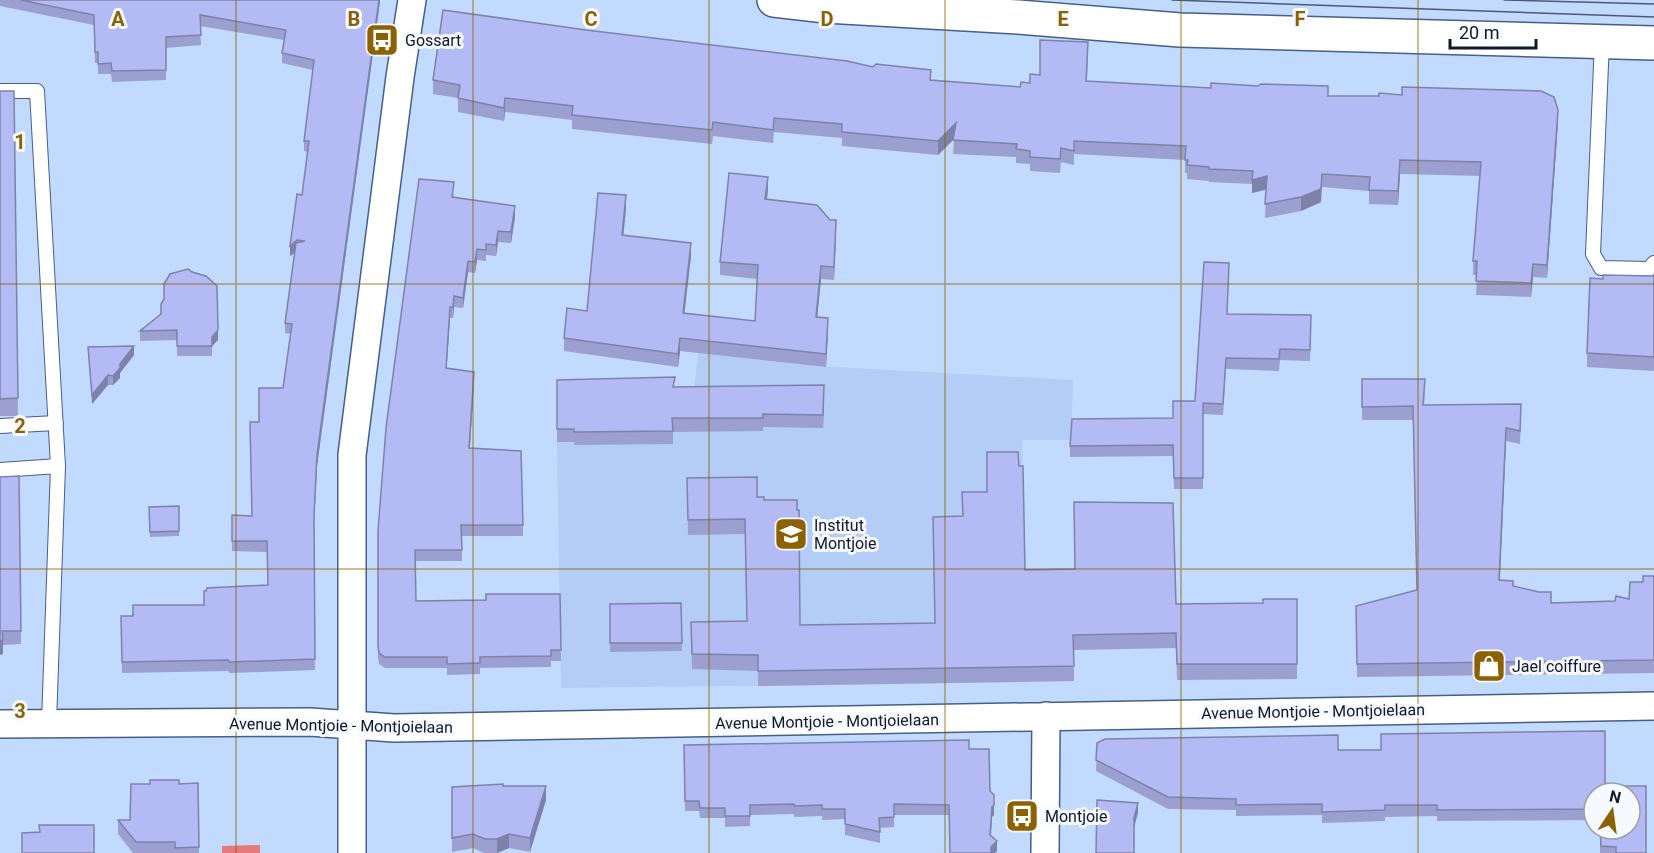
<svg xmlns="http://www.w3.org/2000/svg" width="1654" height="853" viewBox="0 0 1654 853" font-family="Roboto,sans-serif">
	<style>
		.built { fill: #b3cdf7 }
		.water { fill: #e5797b }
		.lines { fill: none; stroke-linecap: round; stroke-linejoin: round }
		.lane-casing { stroke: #465f87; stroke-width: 16 }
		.street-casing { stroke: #465f87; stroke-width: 30 }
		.secondary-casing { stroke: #465f87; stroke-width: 36 }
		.lane { stroke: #fff; stroke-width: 14 }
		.street { stroke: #fff; stroke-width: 27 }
		.secondary { stroke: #fff; stroke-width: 33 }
		.tram { stroke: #4c5a71; stroke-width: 1.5 }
		.wall { fill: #9ba0d1 }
		.shaded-wall { fill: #7e82aa }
		.building { fill: #b4baf3; stroke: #7e82aa; stroke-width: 1.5 }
		.grid { fill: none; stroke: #8b6102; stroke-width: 1.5; stroke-opacity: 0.55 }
		.labels { text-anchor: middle; stroke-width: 6; stroke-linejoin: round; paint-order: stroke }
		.poi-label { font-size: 16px; fill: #0f1929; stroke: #f6f9fe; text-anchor: start }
		.street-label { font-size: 16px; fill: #0f1929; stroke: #f6f9fe }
		.grid-label { font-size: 20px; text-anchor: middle; font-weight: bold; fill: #8b6102; stroke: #f6f9fe; stroke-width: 6; stroke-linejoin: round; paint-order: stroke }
	</style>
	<rect width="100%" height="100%" fill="#c2dafe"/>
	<path class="built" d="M 698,353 L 818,366 L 1073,380 L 1071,440 L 1022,440 L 1026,682 L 561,688 L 557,442 L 694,392 Z"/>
	<path class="water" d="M 260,845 L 260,853 L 222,853 L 222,846 Z"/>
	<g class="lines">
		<g class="lane-casing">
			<path id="lane" d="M 1602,41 L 1593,254 L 1601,268 L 1649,269 L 1654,263
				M 0,91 L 37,91 L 58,466 L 49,723
				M 0,426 L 56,423
				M 0,470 L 58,466"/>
		</g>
		<g class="street-casing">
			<path id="street" d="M 0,724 L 310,722 L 394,728 L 1654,706
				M 352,853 L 352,455 L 400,77 L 412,0
				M 1045,853 L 1046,716"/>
		</g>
		<g class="secondary-casing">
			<path id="secondary" d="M 774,0 L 826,6 L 1018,17 L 1180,30 L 1654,43"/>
		</g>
		<use href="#lane" class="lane"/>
		<use href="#street" class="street"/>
		<use href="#secondary" class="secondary"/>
		<path class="tram" d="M 1172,0 L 1654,17
			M 1504,0 L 1654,4"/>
	</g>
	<path class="wall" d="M 0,0 L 380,0 L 317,466 L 314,524 L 315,670 L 230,673 L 228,671 L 122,673 L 121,627 L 133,616 L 204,605 L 204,591 L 268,585 L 267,552 L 232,551 L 232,515 L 252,516 L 259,422 L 283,388 L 291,334 L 285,333 L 285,323 L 295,253 L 290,256 L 302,195 L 308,152 L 304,151 L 304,141 L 313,70 L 282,63 L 282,53 L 284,40 L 200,26 L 201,45 L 166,48 L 166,80 L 112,82 L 111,74 L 98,74 L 98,63 L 95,63 L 94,25 L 0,6 Z
		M 1088,55 L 1087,81 L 1328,96 L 1558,123 L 1547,278 L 1533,277 L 1531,297 L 1476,295 L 1477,275 L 1473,275 L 1473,261 L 1480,176 L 1400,174 L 1398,205 L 1369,204 L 1369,191 L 1322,187 L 1321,202 L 1301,211 L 1265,218 L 1266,190 L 1252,193 L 1252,184 L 1209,182 L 1209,181 L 1187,179 L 1187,173 L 1185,173 L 1185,160 L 1074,154 L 1074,165 L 1061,162 L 1060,173 L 1030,171 L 1030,164 L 1016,163 L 1016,157 L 953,154 L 954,139 L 938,155 L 842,146 L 842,138 L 774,132 L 773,143 L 713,136 L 712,144 L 572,129 L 572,120 L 505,112 L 504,121 L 458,112 L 458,98 L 433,94 L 433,80 L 931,80 L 1020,87 L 1030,83 L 1040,75 Z
		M 0,91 L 14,91 L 18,416 L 0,416 Z
		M 768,190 L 767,199 L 836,234 L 834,280 L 821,279 L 817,317 L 828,331 L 826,367 L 680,351 L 678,367 L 564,351 L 564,338 L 587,311 L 626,209 L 623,236 L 691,256 L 684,313 L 755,321 L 757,279 L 720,275 L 720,262 Z
		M 454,193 L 454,197 L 515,217 L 511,243 L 498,242 L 496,256 L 486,255 L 486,261 L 477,260 L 475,273 L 468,272 L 463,308 L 454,307 L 453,318 L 450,318 L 446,368 L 474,383 L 470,448 L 523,525 L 523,536 L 462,536 L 462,561 L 415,561 L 416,601 L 486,600 L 560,594 L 561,661 L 551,661 L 551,667 L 480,668 L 480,674 L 447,675 L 447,668 L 385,668 L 379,664 L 378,657 L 378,531 Z
		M 1229,274 L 1227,314 L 1311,326 L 1310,361 L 1280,360 L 1279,371 L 1226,369 L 1223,415 L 1203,414 L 1203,489 L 1174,489 L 1173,456 L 1070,457 L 1070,446 L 1173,418 L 1195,401 Z
		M 1654,276 L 1654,371 L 1587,367 L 1587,353 L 1603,279 Z
		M 161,314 L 218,340 L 212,346 L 212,356 L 177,356 L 177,340 L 140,341 L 140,331 Z
		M 88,347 L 134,355 L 120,373 L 120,378 L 113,385 L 108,385 L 92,404 Z
		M 1362,379 L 1425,392 L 1424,405 L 1521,417 L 1520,444 L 1506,441 L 1500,580 L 1551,603 L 1615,601 L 1629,599 L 1643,582 L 1654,576 L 1654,673 L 1357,677 L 1356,606 L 1417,590 L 1413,420 L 1362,420 Z
		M 557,380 L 675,387 L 824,398 L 823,428 L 763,427 L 763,431 L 673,432 L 673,444 L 574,445 L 574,442 L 557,442 Z
		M 19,476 L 21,644 L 3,645 L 3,654 L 0,477 Z
		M 687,478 L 757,497 L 764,500 L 800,625 L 934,623 L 962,516 L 962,492 L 1025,570 L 1176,604 L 1263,603 L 1297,599 L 1297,679 L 1177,680 L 1176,648 L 1074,650 L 1074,681 L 758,686 L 758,671 L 692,669 L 691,622 L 747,621 L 745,534 L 688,535 Z
		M 179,506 L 179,536 L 150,537 L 149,507 Z
		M 681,603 L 682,651 L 610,652 L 610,604 Z
		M 1097,743 L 1338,750 L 1605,786 L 1646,853 L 1600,853 L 1600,829 L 1630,829 L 1594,793 L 1594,820 L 1437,821 L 1437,816 L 1385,817 L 1385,821 L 1322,823 L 1322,815 L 1236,816 L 1236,810 L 1168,809 L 1096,771 Z
		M 684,745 L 969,749 L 990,791 L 994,815 L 992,817 L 991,836 L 997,851 L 949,815 L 894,815 L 894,827 L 880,828 L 880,843 L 845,835 L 845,819 L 822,820 L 822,816 L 794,817 L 794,814 L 750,815 L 750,826 L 725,827 L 725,818 L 700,818 L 699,811 L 685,811 Z
		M 198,783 L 199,853 L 133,853 L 118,834 L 118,820 L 130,820 L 179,784 Z
		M 503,786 L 546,800 L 530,852 L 509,848 L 497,853 L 484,853 L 473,848 L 452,852 L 452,787 Z"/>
	<path class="shaded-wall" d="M 379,0 L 380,0 L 380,2 L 317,466 L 314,526 L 317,455 Z
		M 505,98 L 505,112 L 504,121 L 504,108 Z
		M 1558,110 L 1558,123 L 1547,278 L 1547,265 Z
		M 956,123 L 956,137 L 938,155 L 938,141 Z
		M 1400,160 L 1400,174 L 1398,205 L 1398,191 Z
		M 1322,174 L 1321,202 L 1301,211 L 1301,197 Z
		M 1267,176 L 1267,189 L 1252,193 L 1252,180 Z
		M 768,177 L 768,190 L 765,213 L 765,199 Z
		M 626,195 L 626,209 L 622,249 L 622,235 Z
		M 515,206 L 515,217 L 511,243 L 511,232 Z
		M 836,220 L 836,234 L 834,280 L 834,267 Z
		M 498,231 L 498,242 L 496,256 L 496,245 Z
		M 297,240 L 297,251 L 290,256 L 290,246 Z
		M 691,243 L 691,256 L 683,326 L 683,313 Z
		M 477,249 L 477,260 L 475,273 L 475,262 Z
		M 468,261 L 468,272 L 463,308 L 463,298 Z
		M 1533,264 L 1533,277 L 1531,297 L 1531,283 Z
		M 821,266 L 821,279 L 816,330 L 816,317 Z
		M 454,296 L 454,307 L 453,318 L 453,307 Z
		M 450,307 L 450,318 L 446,379 L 446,368 Z
		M 828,318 L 828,331 L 826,367 L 826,354 Z
		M 218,330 L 218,340 L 212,346 L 212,337 Z
		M 680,338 L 680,351 L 678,367 L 678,354 Z
		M 134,346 L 134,355 L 120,373 L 120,378 L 113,385 L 113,376 L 120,364 Z
		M 474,372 L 474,383 L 469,459 L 469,448 Z
		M 108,375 L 108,385 L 92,404 L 92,395 Z
		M 824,385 L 824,398 L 823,428 L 823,415 Z
		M 1506,428 L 1506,441 L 1499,594 L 1499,580 Z
		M 3,640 L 3,654 L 0,655 L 0,641 Z
		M 546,786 L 546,800 L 530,852 L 530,838 Z
		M 1138,803 L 1138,813 L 1134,828 L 1134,818 Z
		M 994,805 L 994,815 L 992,817 L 990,845 L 992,807 Z
		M 509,834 L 509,848 L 497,853 L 497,839 Z
		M 997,841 L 997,851 L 995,853 L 991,853 L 991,847 Z"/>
	<path class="building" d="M 21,0 L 379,0 L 317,455 L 314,515 L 315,659 L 230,662 L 228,660 L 122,662 L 121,616 L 133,616 L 133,605 L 204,605 L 204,591 L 206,591 L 207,588 L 268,585 L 267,541 L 232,541 L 232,515 L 252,516 L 250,422 L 259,422 L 259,388 L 283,388 L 292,324 L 285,323 L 296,243 L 305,241 L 297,240 L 290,246 L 297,194 L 302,195 L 309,141 L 304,141 L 314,60 L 282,53 L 286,30 L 200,15 L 201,35 L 166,37 L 166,70 L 112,71 L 111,63 L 98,64 L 98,52 L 95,52 L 94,15 Z
		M 443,10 L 586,30 L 847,61 L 873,67 L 876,64 L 931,70 L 930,80 L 1020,87 L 1021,82 L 1030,83 L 1030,74 L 1040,75 L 1040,40 L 1088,42 L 1086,81 L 1211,88 L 1211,83 L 1258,86 L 1261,84 L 1328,86 L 1328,96 L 1379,96 L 1379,93 L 1402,95 L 1402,87 L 1541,91 L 1554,97 L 1558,110 L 1547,265 L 1533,264 L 1531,283 L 1476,281 L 1477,261 L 1473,261 L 1481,162 L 1400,160 L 1398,191 L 1369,190 L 1370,177 L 1322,174 L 1321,189 L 1301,197 L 1265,204 L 1267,176 L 1252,180 L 1253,171 L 1209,169 L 1209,167 L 1187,165 L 1188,160 L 1185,160 L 1186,146 L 1074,141 L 1074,151 L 1061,148 L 1060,159 L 1030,157 L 1030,151 L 1016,149 L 1017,144 L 953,140 L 956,123 L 938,141 L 842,132 L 842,124 L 774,118 L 773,130 L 713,122 L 712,130 L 572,115 L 573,106 L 505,98 L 504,108 L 458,98 L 460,85 L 433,80 Z
		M 0,91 L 14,91 L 18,398 L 0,399 Z
		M 729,173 L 768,177 L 765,199 L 817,205 L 830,220 L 836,220 L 834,267 L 821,266 L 816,317 L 828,318 L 826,354 L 680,338 L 678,354 L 564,338 L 567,308 L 587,311 L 598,193 L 626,195 L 622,235 L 691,243 L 683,313 L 755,321 L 758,265 L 720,262 Z
		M 419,179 L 454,182 L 452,197 L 515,206 L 511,232 L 498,231 L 496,245 L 486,244 L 486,250 L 477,249 L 475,262 L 468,261 L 463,298 L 454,296 L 453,307 L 450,307 L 446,368 L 474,372 L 469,448 L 521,451 L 523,525 L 461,525 L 462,550 L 415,550 L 416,601 L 486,600 L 486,594 L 560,594 L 561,650 L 551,650 L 551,656 L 480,657 L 480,663 L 447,664 L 447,657 L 385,657 L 379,653 L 378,646 L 378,531 L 386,428 Z
		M 1204,262 L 1229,263 L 1227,314 L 1311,315 L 1310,350 L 1280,349 L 1279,359 L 1226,358 L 1223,404 L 1203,403 L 1203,478 L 1174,478 L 1173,445 L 1070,446 L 1072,419 L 1173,418 L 1173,401 L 1195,401 Z
		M 188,269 L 192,272 L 206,276 L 217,286 L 218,330 L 212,337 L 212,346 L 177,346 L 177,330 L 140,331 L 161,314 L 161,304 L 164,299 L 164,284 L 170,274 Z
		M 1603,275 L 1654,276 L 1654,357 L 1587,353 L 1590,278 L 1603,279 Z
		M 134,346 L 120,364 L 120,368 L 113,376 L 108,375 L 92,395 L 88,347 Z
		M 675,377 L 673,387 L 824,385 L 823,415 L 763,414 L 763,418 L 672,418 L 673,431 L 574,432 L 574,429 L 557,429 L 557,380 Z
		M 1362,379 L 1425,379 L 1423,405 L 1521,404 L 1520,431 L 1506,428 L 1499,580 L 1513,581 L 1513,586 L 1539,592 L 1551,592 L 1551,603 L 1615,601 L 1616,596 L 1629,599 L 1630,582 L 1643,582 L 1643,576 L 1654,576 L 1654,660 L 1357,664 L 1356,606 L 1417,590 L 1413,406 L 1362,407 Z
		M 987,452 L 1018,452 L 1019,466 L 1023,466 L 1025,570 L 1075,569 L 1074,502 L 1173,503 L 1176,604 L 1263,603 L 1263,599 L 1297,599 L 1297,664 L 1177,664 L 1176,633 L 1073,635 L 1074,666 L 758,671 L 758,655 L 692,654 L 691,622 L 747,621 L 745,519 L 688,520 L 687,478 L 757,477 L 757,497 L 764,497 L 764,500 L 797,500 L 797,510 L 799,510 L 800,625 L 935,623 L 933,517 L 963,516 L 962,492 L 987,492 Z
		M 19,476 L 21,631 L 2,631 L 3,640 L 0,641 L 0,477 Z
		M 179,506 L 179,531 L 150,532 L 149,507 Z
		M 681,603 L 682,643 L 610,643 L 610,604 Z
		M 1605,731 L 1605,786 L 1646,786 L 1646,853 L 1616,853 L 1616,847 L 1601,846 L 1600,829 L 1630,829 L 1630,793 L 1594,793 L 1594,809 L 1437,810 L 1437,805 L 1385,805 L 1385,810 L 1322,812 L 1322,804 L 1236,805 L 1236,799 L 1168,797 L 1096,760 L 1097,743 L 1105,739 L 1338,735 L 1338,750 L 1381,750 L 1381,734 Z
		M 969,740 L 969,749 L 989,749 L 990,791 L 994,795 L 994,805 L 992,807 L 990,835 L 997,841 L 991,847 L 991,853 L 950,853 L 949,805 L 894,804 L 894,817 L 879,818 L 880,832 L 845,824 L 845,809 L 822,809 L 822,805 L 794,806 L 794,804 L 750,805 L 750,816 L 725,816 L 725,808 L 700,808 L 699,801 L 685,801 L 684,745 Z
		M 150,780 L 179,780 L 179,784 L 198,783 L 199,847 L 175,848 L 175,842 L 136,842 L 118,820 L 130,820 L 131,784 L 150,784 Z
		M 503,784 L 503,786 L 546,786 L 530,838 L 509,834 L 497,839 L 485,839 L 473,834 L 452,838 L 452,787 Z
		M 1097,800 L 1138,803 L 1134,818 L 1134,853 L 1096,853 Z
		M 39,825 L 94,825 L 94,853 L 22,853 L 22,833 L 40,832 Z"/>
	<path class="grid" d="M 236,0 L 236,853M 473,0 L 473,853M 709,0 L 709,853M 945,0 L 945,853M 1181,0 L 1181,853M 1418,0 L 1418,853M 0,284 L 1654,284M 0,569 L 1654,569"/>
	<defs>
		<g id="bus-square" transform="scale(1.725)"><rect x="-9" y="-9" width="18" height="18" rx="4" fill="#8b6102" stroke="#f6f9fe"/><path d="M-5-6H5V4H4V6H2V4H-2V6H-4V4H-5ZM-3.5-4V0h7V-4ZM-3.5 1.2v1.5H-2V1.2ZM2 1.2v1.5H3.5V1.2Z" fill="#fff"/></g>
		<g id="school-square" transform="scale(1.725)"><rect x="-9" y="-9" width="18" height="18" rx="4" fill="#8b6102" stroke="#f6f9fe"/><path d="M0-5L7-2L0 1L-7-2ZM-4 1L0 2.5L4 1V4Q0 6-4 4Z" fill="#fff"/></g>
		<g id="shop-square" transform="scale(1.725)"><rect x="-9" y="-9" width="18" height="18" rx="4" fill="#8b6102" stroke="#f6f9fe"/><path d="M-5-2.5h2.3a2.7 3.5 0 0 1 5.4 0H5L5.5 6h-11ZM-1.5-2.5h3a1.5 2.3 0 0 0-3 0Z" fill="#fff"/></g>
	</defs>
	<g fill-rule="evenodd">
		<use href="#bus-square" x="382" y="40"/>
		<use href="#school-square" x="791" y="534"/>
		<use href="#shop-square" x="1489" y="666"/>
		<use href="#bus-square" x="1022" y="816"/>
	</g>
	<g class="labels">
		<g class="poi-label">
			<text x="405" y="46">Gossart</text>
			<text x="814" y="531">Institut<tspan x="814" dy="18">Montjoie</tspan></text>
			<text x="1512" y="672">Jael coiffure</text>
			<text x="1045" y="822">Montjoie</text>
		</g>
		<g class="street-label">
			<text transform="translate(1313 711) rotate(-1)" y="6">Avenue Montjoie - Montjoielaan</text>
			<text transform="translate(827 721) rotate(-1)" y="6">Avenue Montjoie - Montjoielaan</text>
			<text transform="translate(341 725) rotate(1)" y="6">Avenue Montjoie - Montjoielaan</text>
		</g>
	</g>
	<g class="grid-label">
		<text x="118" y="26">A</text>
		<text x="354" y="26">B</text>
		<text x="591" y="26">C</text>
		<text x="827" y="26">D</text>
		<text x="1063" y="26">E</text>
		<text x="1300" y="26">F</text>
		<text x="20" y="149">1</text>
		<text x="20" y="433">2</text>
		<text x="20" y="718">3</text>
	</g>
	<g transform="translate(1612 811) rotate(13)"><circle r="28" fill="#f6f9fe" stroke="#9a9fa9" stroke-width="1.5"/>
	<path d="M0-4.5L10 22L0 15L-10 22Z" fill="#8b6102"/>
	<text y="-9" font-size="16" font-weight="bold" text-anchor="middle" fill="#0f1929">N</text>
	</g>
	<path d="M1450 39v9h86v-9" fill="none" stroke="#0f1929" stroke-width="3"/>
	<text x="1459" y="39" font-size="18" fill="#0f1929" stroke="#f6f9fe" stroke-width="4.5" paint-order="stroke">20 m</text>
</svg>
